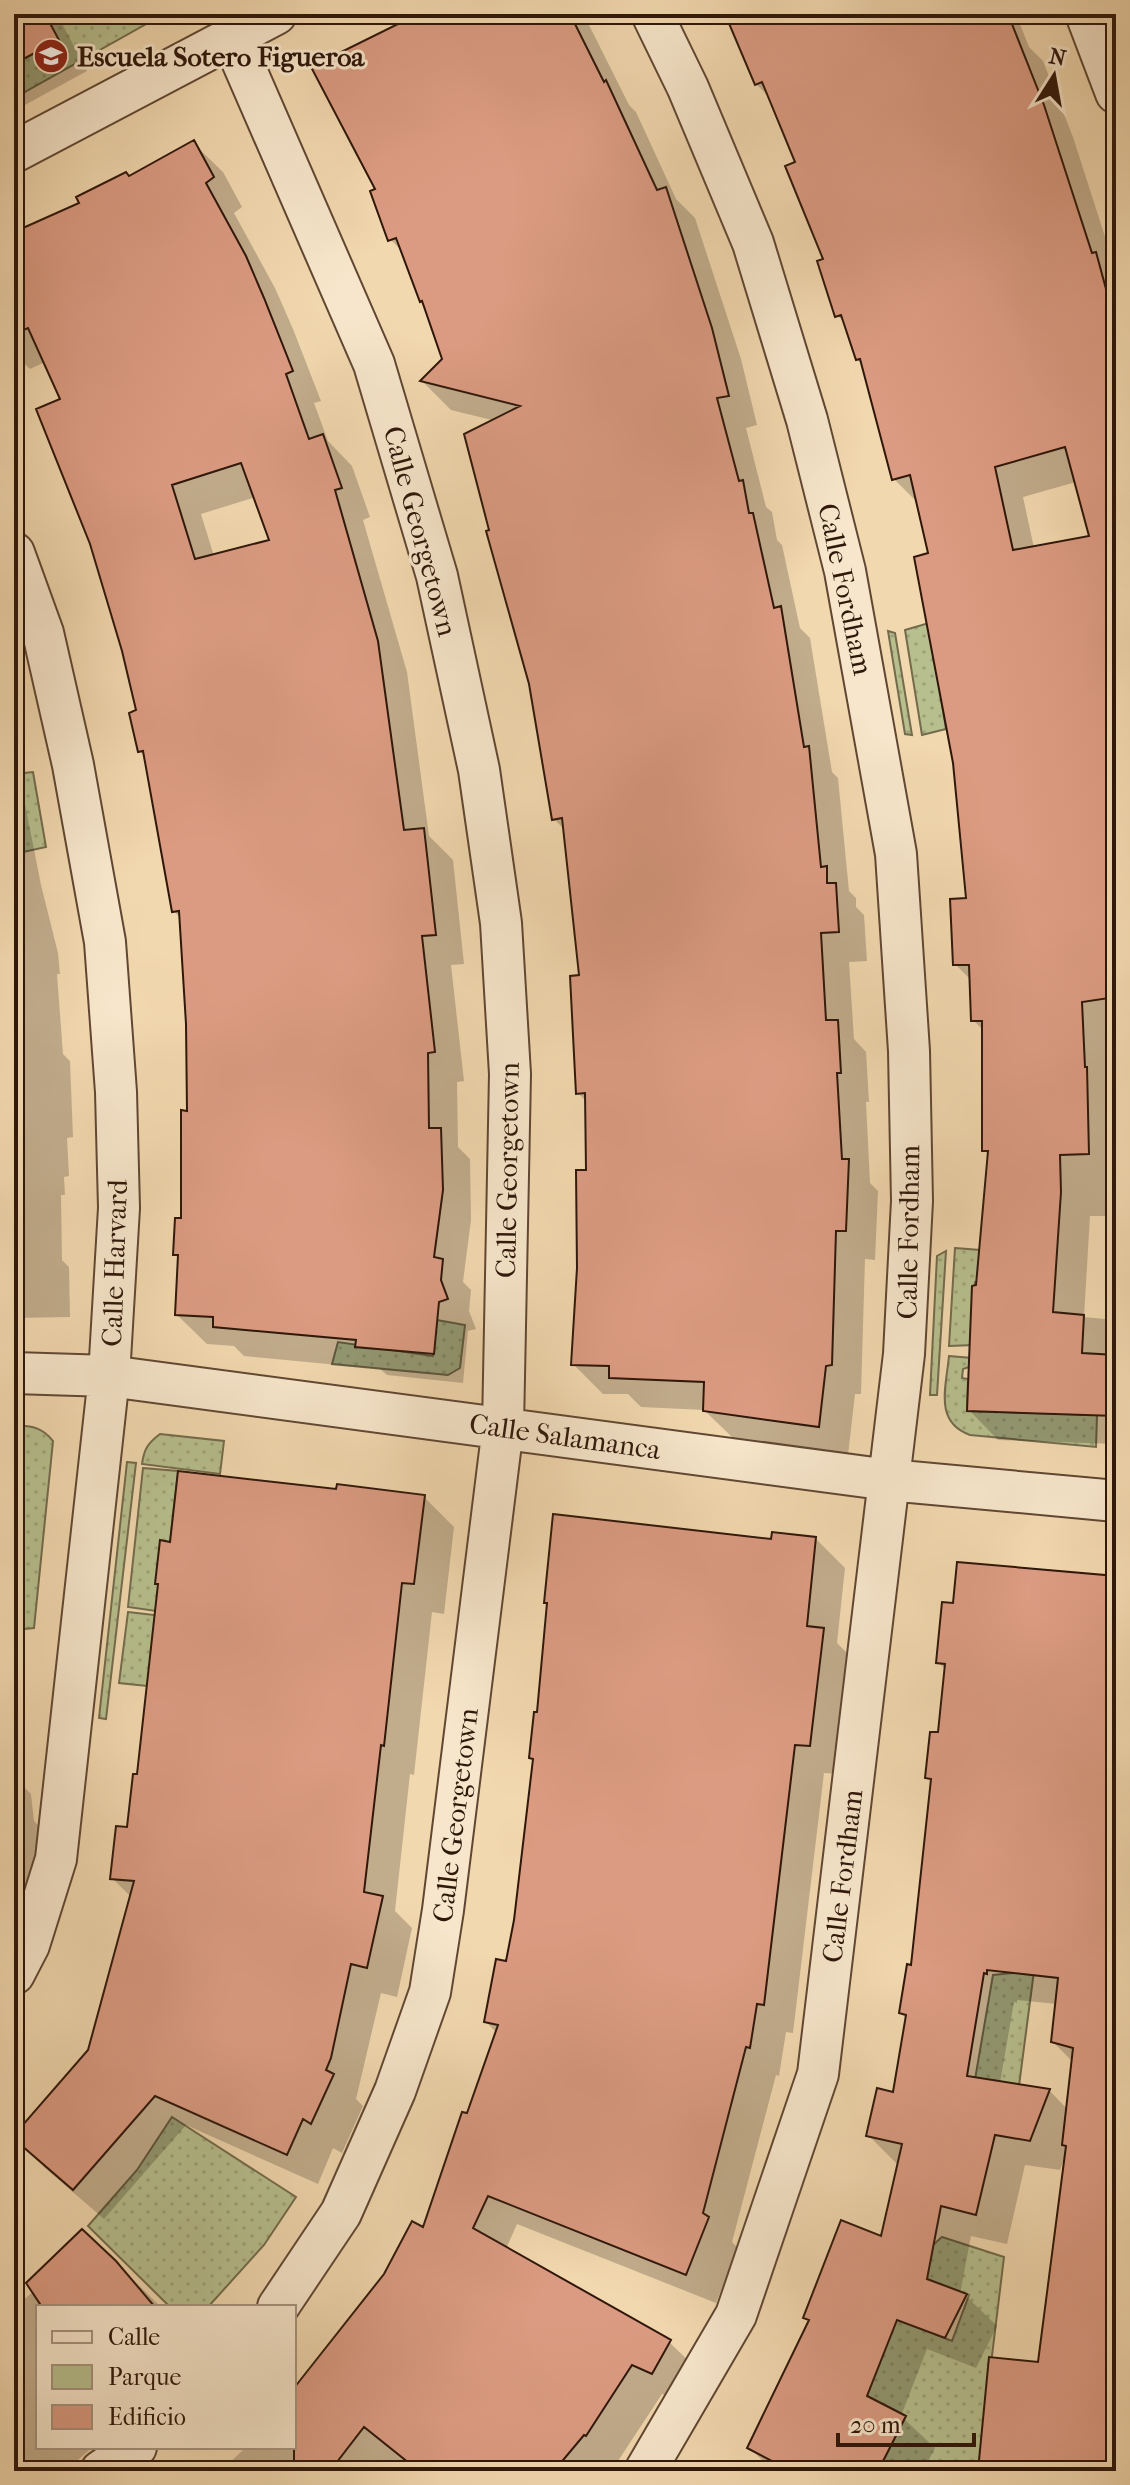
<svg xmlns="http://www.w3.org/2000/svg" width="1130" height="2485" viewBox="0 0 1130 2485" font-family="'IM FELL French Canon',serif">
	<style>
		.green { fill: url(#green-dots); stroke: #736b4c; stroke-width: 2 }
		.shadow { fill: #0003; fill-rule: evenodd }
		.building { fill: #db9b82; stroke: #2f170a; stroke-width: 2; fill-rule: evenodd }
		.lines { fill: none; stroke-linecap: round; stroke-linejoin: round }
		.street-casing { stroke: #604733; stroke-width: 44 }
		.street { stroke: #f7e6cb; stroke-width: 40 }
		.labels { text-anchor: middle; stroke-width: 6; stroke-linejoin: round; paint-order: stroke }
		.poi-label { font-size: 28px; font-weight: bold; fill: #2f170a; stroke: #f7e6cb; text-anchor: start }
		.street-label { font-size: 28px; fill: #2f170a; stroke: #f7e6cb }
	</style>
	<defs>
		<pattern id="green-dots" width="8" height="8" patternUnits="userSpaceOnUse" patternTransform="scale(2)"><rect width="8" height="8" fill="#b7bf8e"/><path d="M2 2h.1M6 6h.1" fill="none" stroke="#9ea379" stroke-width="1.8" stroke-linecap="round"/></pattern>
	</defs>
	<rect width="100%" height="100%" fill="#f2d8af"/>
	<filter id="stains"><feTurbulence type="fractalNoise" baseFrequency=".0025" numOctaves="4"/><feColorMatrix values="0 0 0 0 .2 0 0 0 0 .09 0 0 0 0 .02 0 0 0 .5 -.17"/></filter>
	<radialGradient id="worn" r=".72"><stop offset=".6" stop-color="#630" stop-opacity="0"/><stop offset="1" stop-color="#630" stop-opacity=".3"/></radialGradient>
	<path class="green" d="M 45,14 L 164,14 L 14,98 L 14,64 L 58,40 Z
		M 929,623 L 946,729 L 922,735 L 905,630 Z
		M 888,631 L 895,633 L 912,735 L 905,734 Z
		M 33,772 L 46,847 L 14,854 L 14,774 Z
		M 955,1248 L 980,1250 L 979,1281 L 975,1282 L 972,1315 L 974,1345 L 949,1346 Z
		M 946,1251 L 937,1395 L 930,1395 L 937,1256 Z
		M 437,1320 L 465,1325 L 460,1368 L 448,1375 L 332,1364 L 338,1342 L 433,1356 Z
		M 949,1356 L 972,1358 L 972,1366 L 963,1369 L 962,1378 L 968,1379 L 967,1411 L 1097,1415 L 1096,1447 L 970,1435 C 934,1422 946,1388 949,1356 Z
		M 14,1425 C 32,1426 42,1427 53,1441 L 34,1628 L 14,1630 Z
		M 160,1434 L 224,1441 L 220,1474 L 142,1464 C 144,1449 148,1443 160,1434 Z
		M 127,1462 L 136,1463 L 106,1719 L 99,1718 Z
		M 143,1468 L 178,1471 L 170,1542 L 156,1584 L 280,1599 L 205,1618 L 128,1607 Z
		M 128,1612 L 163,1616 L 147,1686 L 119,1683 Z
		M 1034,1971 L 1017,2101 L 973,2091 L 993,1975 Z
		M 172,2117 L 296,2197 L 264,2245 L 208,2307 L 170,2307 L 88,2226 L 137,2170 Z
		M 942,2237 L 1004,2257 L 978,2471 L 878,2471 L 906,2416 L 844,2384 L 897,2319 L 952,2341 L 969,2295 L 916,2275 L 924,2253 Z"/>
	<path class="shadow" d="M 14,14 L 57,14 L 87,71 L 14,111 Z
		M 423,14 L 593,14 L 596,19 L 588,23 L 629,105 L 636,112 L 676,199 L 695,218 L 741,359 L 757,425 L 746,428 L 766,507 L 772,512 L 777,540 L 782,545 L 800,628 L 810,638 L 832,772 L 838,778 L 849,891 L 856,898 L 856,907 L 864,915 L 867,961 L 849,962 L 854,1039 L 866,1052 L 869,1102 L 866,1102 L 870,1183 L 878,1191 L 875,1260 L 865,1259 L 861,1394 L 855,1394 L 848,1455 L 735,1440 L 704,1410 L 641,1407 L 628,1394 L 603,1394 L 573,1364 L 588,1172 L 587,1102 L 578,1093 L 582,976 L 566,831 L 554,819 L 531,683 L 492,531 L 496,421 L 451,410 L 422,381 L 444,360 L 425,304 L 404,253 L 390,239 L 378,190 Z
		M 727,14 L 1016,14 L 1029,47 L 1043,61 L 1073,137 L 1116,271 L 1116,1216 L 1090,1216 L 1084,1317 L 1116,1320 L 1116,1444 L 998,1440 L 969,1410 L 990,1156 L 984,1150 L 984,1031 L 973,1020 L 972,981 L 955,964 L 968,900 L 955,763 L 930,555 L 919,504 L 894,479 L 863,366 L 857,359 L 846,324 L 837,315 L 826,260 L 797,164 L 771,99 L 756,84 ZM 1076,482 L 1091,537 L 1034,548 L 1023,497 Z
		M 193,143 L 223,172 L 242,207 L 234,213 L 275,288 L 293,329 L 321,401 L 314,403 L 328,441 L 352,466 L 370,517 L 363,520 L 407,672 L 429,836 L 453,860 L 464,964 L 451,965 L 464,1081 L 457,1082 L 458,1147 L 470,1159 L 471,1220 L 463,1282 L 471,1290 L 469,1311 L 476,1329 L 468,1331 L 463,1383 L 387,1375 L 380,1369 L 244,1356 L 234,1346 L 207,1344 L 177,1315 L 180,1259 L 175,1254 L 183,1220 L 189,1113 L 188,1024 L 181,919 L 174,911 L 146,758 L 140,751 L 139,712 L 62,401 L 45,362 L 30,369 L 14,354 L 14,234 L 82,204 ZM 256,497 L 272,541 L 214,556 L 201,514 Z
		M 14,718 L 21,747 L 14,748 L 41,885 L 58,953 L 60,974 L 57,974 L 63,1054 L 70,1061 L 73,1137 L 67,1138 L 69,1176 L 64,1177 L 65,1195 L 61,1195 L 62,1260 L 69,1267 L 70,1317 L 14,1318 Z
		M 338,1491 L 424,1497 L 454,1527 L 444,1614 L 432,1612 L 414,1775 L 410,1774 L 395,1911 L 412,1928 L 397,1997 L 381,1993 L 356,2099 L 363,2106 L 342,2153 L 333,2148 L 318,2184 L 186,2125 L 104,2219 L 45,2168 L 15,2138 L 90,2050 L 132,1898 L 112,1878 L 129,1830 L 139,1776 L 172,1545 Z
		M 816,1539 L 845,1568 L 837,1643 L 853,1659 L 839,1774 L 824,1773 L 793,2033 L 786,2032 L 779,2076 L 776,2075 L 732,2242 L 738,2248 L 716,2303 L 517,2224 L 506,2249 L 669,2342 L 699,2371 L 681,2402 L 662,2394 L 616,2464 L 614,2463 L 607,2471 L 221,2471 L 246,2447 L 294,2447 L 294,2392 L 424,2230 L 468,2115 L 497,2033 L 486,2022 L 508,1963 L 516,1921 L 535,1761 L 532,1758 L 539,1715 L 549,1605 L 546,1602 L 773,1541 Z
		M 1113,1571 L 1116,1571 L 1116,2471 L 980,2471 L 1039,2364 L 1064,2159 L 1060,2170 L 1025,2165 L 1007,2244 L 971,2236 L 960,2294 L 966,2296 L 997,2326 L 976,2368 L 927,2349 L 901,2416 L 935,2448 L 923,2471 L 773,2471 L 750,2448 L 810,2322 L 805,2318 L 883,2238 L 899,2166 L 868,2135 L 895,2094 L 907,2019 L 901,2013 L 913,1968 L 933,1783 L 927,1778 L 940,1735 L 947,1671 L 938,1662 L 955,1605 L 1113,1577 ZM 1017,2000 L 1057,2004 L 1053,2042 L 1073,2062 L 1068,2110 L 1049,2090 L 1000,2083 L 1014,2002 L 1017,2003 Z
		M 14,1777 L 31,1794 L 34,1821 L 47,1834 L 52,1890 L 14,1895 Z
		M 115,2262 L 161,2307 L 38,2307 L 38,2447 L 93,2447 L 65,2471 L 14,2471 L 14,2346 L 17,2344 L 14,2340 L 14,2308 L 34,2291 Z"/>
	<path class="building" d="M 14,14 L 45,14 L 59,40 L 14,64 Z
		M 418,14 L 570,14 L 604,82 L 606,80 L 657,190 L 666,187 L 712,328 L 729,396 L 717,398 L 739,481 L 743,480 L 749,513 L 753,513 L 774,608 L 781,606 L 804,747 L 809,746 L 821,867 L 827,866 L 827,883 L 836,883 L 839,932 L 821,933 L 826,1020 L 838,1020 L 841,1073 L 837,1073 L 842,1159 L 849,1159 L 846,1231 L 836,1231 L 832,1365 L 826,1366 L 819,1427 L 703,1411 L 704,1382 L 609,1378 L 609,1366 L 571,1365 L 577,1268 L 576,1170 L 586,1170 L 585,1093 L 576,1094 L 570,976 L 579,975 L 562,818 L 552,820 L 529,684 L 486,531 L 489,530 L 464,434 L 520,406 L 420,381 L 442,359 L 422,301 L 420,302 L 396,238 L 388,241 L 370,191 L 375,189 L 311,67 Z
		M 725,14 L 1008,14 L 1044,105 L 1092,253 L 1096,252 L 1116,326 L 1116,997 L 1082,1002 L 1085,1067 L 1087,1067 L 1089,1154 L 1060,1155 L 1061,1192 L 1053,1312 L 1084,1315 L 1082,1353 L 1116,1355 L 1116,1416 L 967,1411 L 972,1286 L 976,1285 L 988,1151 L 982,1151 L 982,1021 L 971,1021 L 969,965 L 953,965 L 950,899 L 966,898 L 953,763 L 914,557 L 928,553 L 910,475 L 892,480 L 860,359 L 856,360 L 841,315 L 835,317 L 817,261 L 823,259 L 785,166 L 795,162 L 762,82 L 755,85 ZM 1065,447 L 1089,536 L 1013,550 L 995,467 Z
		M 194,140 L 214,177 L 206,183 L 246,256 L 264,298 L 293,371 L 286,374 L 309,439 L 323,434 L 342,488 L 335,490 L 378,641 L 404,830 L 424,828 L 436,935 L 422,936 L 435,1052 L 428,1053 L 429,1128 L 441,1128 L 443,1190 L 434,1257 L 443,1259 L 441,1280 L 448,1299 L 439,1302 L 434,1354 L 355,1347 L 356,1340 L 213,1327 L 213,1317 L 175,1315 L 178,1255 L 173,1255 L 175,1218 L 181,1218 L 181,1110 L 187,1111 L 186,1024 L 179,911 L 172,912 L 143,751 L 138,752 L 129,713 L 136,710 L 122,651 L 90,544 L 36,409 L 60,399 L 28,328 L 14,334 L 14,232 L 79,203 L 76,197 L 126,172 L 129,176 ZM 241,463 L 269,540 L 195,559 L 172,485 Z
		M 178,1471 L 336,1489 L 337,1484 L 425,1495 L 414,1584 L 402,1583 L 384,1746 L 381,1745 L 364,1892 L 383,1896 L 367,1968 L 351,1964 L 331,2058 L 326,2070 L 334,2074 L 311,2124 L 303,2119 L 287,2155 L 155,2096 L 73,2190 L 14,2139 L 14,2135 L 88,2050 L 134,1881 L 110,1879 L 116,1826 L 127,1827 L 133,1774 L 137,1774 L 158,1584 L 155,1584 L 160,1540 L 170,1542 Z
		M 553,1514 L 771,1539 L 772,1532 L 816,1537 L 807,1626 L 824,1628 L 810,1746 L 795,1745 L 764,2005 L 757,2004 L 750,2048 L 746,2047 L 703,2213 L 709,2217 L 686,2275 L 488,2196 L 473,2228 L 671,2340 L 652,2374 L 632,2365 L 586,2436 L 584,2435 L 554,2471 L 419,2471 L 364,2427 L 330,2471 L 294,2471 L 294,2388 L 384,2274 L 412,2221 L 423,2227 L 462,2112 L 467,2113 L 498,2025 L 484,2022 L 496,1959 L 506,1961 L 514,1920 L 533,1759 L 529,1758 L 534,1712 L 537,1712 L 547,1603 L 544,1603 Z
		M 957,1562 L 1116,1576 L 1116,2423 L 1111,2471 L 978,2471 L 989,2357 L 1038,2362 L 1066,2146 L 1062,2145 L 1073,2048 L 1051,2042 L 1058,1978 L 987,1970 L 987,1974 L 984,1973 L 967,2076 L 1050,2089 L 1030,2141 L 995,2135 L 976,2215 L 941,2206 L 927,2279 L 967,2294 L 945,2338 L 897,2320 L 867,2396 L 906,2416 L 878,2471 L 791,2471 L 747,2448 L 809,2320 L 803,2318 L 841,2220 L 881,2236 L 902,2144 L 866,2136 L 877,2088 L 893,2092 L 906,2015 L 899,2013 L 907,1964 L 911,1965 L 931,1779 L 925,1778 L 930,1732 L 938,1732 L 945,1664 L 936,1663 L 942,1602 L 953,1603 Z
		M 82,2229 L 116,2261 L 155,2307 L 42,2307 L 26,2283 Z"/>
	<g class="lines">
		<g class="street-casing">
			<path id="street" d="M 1086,14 L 1116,93
				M 232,38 L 374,364 L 437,576 L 479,770 L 501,923 L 510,1074 L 503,1427 L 443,1910 L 430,1992 L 395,2091 L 341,2213 L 278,2307
				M 14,152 L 276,14
				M 14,553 L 43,633 L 73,765 L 105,942 L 116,1092 L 119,1208 L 109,1376 L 56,1859 L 29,1945 L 14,1974
				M 14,1373 L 109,1376 L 889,1480 L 1116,1501
				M 101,2471 L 136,2447
				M 645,2471 L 736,2315 L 818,2074 L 904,1354 L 912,1201 L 909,1051 L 896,854 L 845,571 L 807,420 L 753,243 L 688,88 L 652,14"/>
		</g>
		<use href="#street" class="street"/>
	</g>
	<defs>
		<g id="school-disc" transform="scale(1.8)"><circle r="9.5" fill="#8f2418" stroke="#f7e6cb"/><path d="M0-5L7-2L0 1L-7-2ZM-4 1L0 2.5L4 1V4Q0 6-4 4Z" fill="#fff"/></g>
	</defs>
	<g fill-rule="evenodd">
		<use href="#school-disc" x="51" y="56"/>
	</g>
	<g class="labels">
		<g class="poi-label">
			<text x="77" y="66">Escuela Sotero Figueroa</text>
		</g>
		<g class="street-label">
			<text transform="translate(421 531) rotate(75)" y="10">Calle Georgetown</text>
			<text transform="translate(846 589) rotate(78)" y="10">Calle Fordham</text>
			<text transform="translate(507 1170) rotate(-89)" y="10">Calle Georgetown</text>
			<text transform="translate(908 1232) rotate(-89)" y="10">Calle Fordham</text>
			<text transform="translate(114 1263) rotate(-88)" y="10">Calle Harvard</text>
			<text transform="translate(565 1436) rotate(8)" y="10">Calle Salamanca</text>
			<text transform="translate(455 1815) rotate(-83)" y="10">Calle Georgetown</text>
			<text transform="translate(842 1876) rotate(-83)" y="10">Calle Fordham</text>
		</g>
	</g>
	<rect width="1130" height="2485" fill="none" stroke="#f2d8af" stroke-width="48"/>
	<rect x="16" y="16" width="1098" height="2453" fill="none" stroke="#2f170a" stroke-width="4"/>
	<rect x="24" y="24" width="1082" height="2437" fill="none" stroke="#2f170a" stroke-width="2"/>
	<rect x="36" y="2305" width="260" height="144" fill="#f7e6cb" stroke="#a7937e" stroke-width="2"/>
	<rect x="52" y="2331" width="40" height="12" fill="#f7e6cb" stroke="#a7937e" stroke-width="2"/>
	<text x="108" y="2345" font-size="24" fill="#2f170a">Calle</text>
	<rect x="52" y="2365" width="40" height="24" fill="#b7bf8e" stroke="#a7937e" stroke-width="2"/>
	<text x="108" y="2385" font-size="24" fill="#2f170a">Parque</text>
	<rect x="52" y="2405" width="40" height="24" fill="#db9b82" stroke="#a7937e" stroke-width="2"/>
	<text x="108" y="2425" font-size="24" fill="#2f170a">Edificio</text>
	<g transform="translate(1054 76) rotate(11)" stroke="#f7e6cb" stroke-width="6" paint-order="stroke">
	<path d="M0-6L14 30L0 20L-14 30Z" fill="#2f170a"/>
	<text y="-12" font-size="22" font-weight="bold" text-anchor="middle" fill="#2f170a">N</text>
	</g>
	<path d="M838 2433v12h136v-12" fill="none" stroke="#2f170a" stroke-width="4"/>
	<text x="850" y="2433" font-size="24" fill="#2f170a" stroke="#f7e6cb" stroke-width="6" paint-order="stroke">20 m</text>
	<rect width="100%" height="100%" filter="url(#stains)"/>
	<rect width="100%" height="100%" fill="url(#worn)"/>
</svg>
